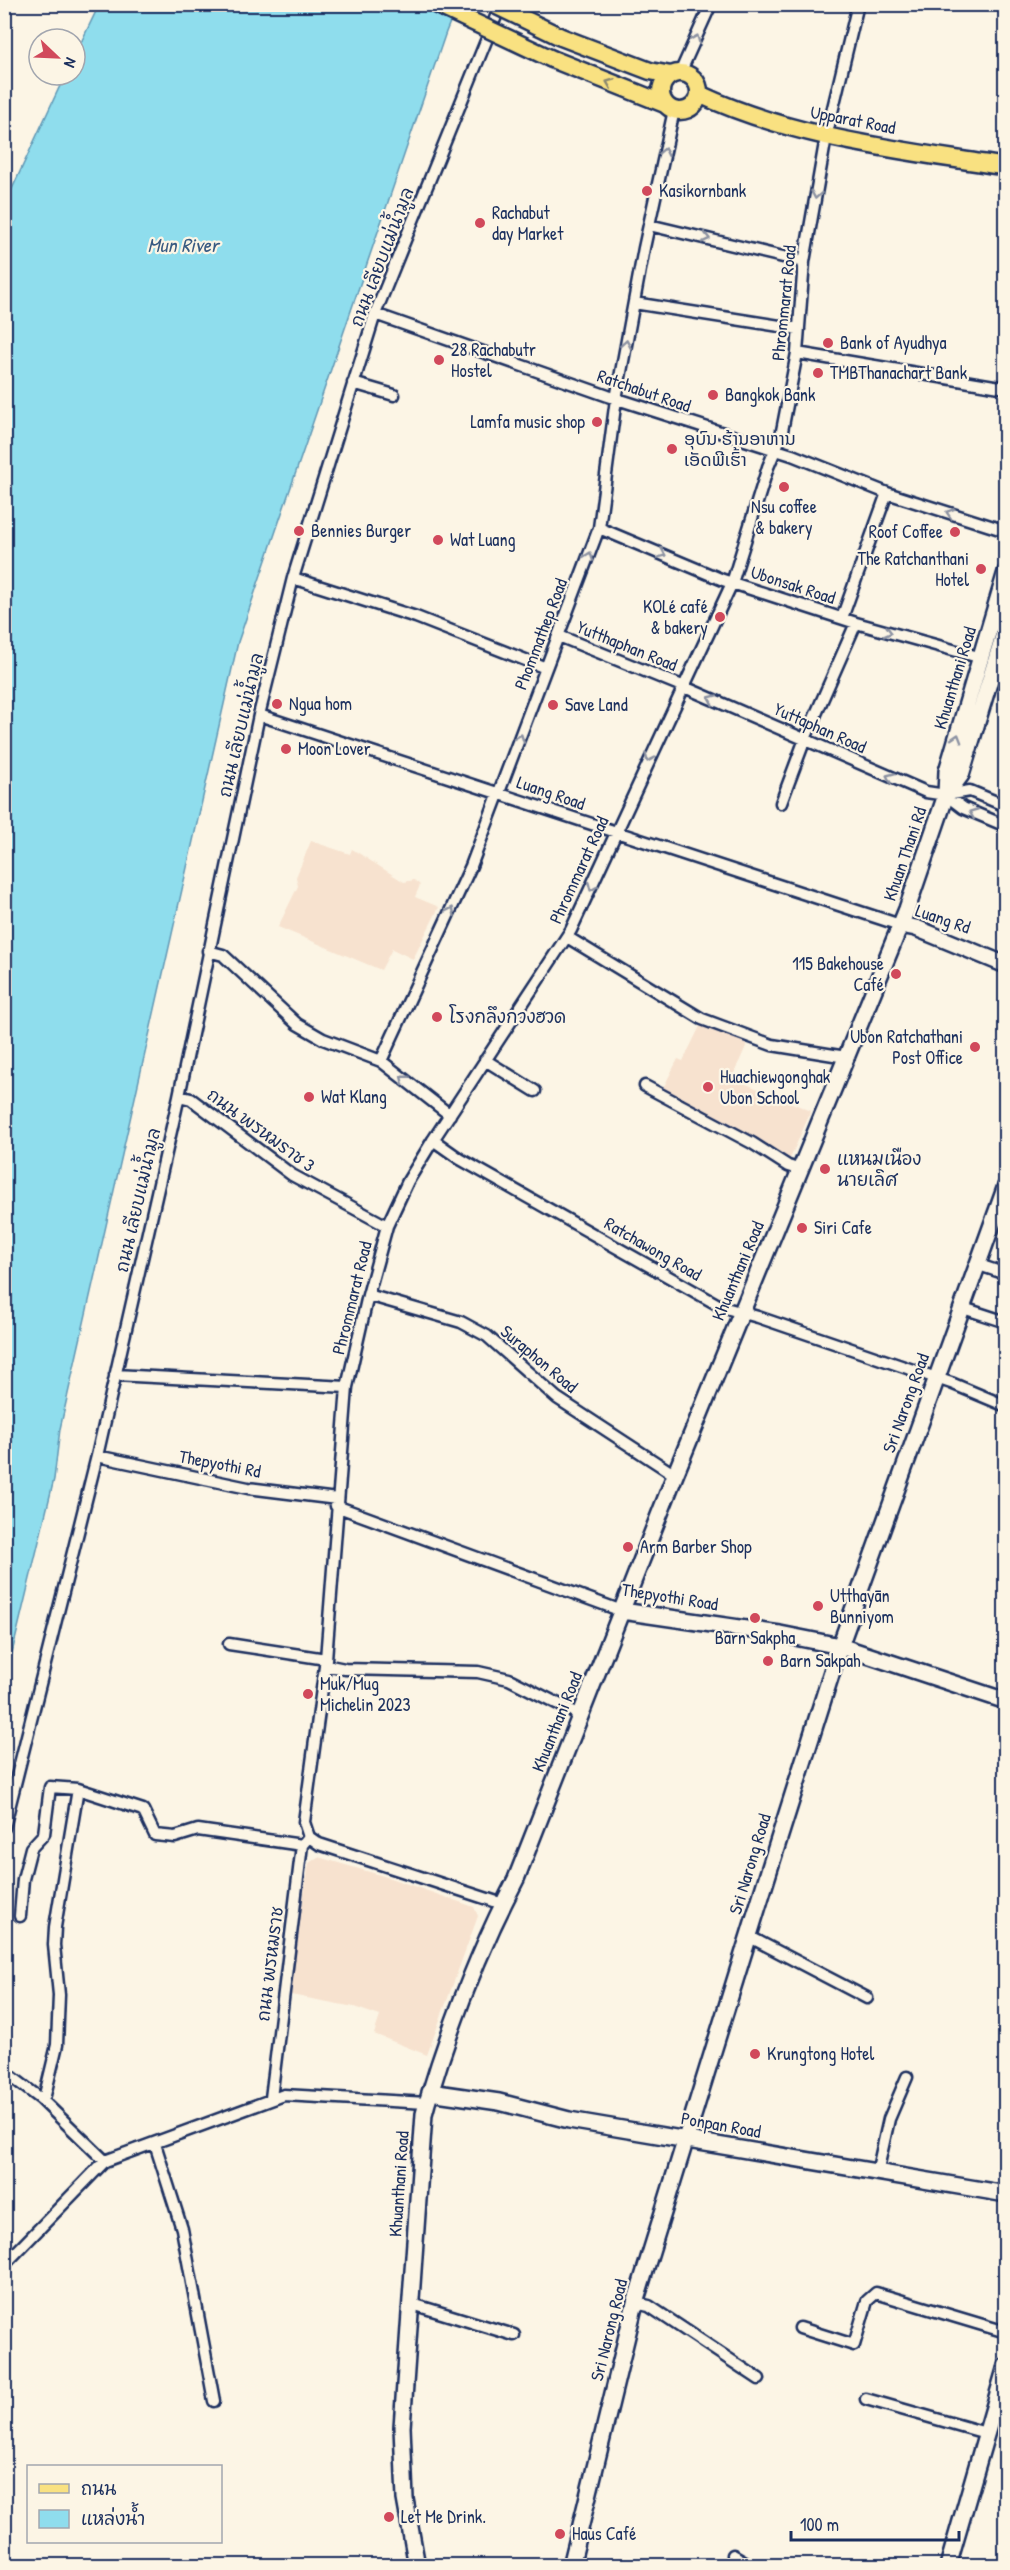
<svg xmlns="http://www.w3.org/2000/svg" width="1010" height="2570" viewBox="0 0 1010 2570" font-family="'Patrick Hand','Noto Sans Lao','Playpen Sans Thai',sans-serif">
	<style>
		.built { fill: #f7e2cf }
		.water { fill: #8fdded; stroke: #6197b4; stroke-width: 1.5 }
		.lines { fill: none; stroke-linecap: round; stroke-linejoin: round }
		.street-casing { stroke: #1b2f5e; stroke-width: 15 }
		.secondary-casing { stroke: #1b2f5e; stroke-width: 20 }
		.primary-casing { stroke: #1b2f5e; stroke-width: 21 }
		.street { stroke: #fcf5e5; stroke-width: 10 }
		.secondary { stroke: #fcf5e5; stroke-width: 15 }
		.primary { stroke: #f9e181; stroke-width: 16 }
		.primary-bridge-casing { stroke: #1b2f5e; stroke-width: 21; stroke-linecap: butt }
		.primary-bridge { stroke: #f9e181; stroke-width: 16 }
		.oneway { stroke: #8c92a2 }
		.oneway2 { stroke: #8a8870 }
		.poi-dot { fill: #d1495b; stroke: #fcf5e5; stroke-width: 2 }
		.labels { text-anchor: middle; stroke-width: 4.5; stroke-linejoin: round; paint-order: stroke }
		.street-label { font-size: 18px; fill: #1b2f5e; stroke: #fcf5e5 }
		.poi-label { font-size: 18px; fill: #1b2f5e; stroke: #fcf5e5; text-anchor: start }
		.water-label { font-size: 20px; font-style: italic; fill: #385a82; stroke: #fcf5e5 }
	</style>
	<rect width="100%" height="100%" fill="#fcf5e5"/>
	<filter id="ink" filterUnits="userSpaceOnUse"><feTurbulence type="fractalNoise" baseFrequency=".0167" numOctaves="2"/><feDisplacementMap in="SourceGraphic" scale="12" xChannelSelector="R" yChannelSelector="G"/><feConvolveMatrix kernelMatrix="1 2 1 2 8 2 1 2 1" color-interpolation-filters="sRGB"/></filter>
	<g filter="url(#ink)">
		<path class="built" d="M 311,841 L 350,854 L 352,849 L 404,882 L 414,880 L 420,885 L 415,897 L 439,907 L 413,959 L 392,949 L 381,970 L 278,927 L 298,886 L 296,877 Z
			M 702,1022 L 747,1044 L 732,1078 L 811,1111 L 789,1161 L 661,1092 L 678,1059 L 683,1061 Z
			M 318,1857 L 387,1877 L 474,1907 L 478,1916 L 427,2055 L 374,2034 L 380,2016 L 354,2007 L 291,1995 L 294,1954 L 309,1863 Z"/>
		<path class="water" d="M 99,5 L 457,5 L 446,32 L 238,642 L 60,1429 L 54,1479 L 5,1682 L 5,204 L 65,75 L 75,75 L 75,55 Z"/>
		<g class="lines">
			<g class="street-casing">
				<path id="street" d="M 680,73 L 711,4
					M 649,225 L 804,262
					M 634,303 L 799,329
					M 375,314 L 608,396 L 792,455 L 887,493 L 1006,531
					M 797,353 L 1006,388
					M 353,383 L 394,395
					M 599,528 L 723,580 L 856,623 L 982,658
					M 293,578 L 416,617 L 546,668
					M 842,618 L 887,493
					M 559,636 L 682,686 L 926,792 L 946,795 L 970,791 L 1006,806
					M 259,715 L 900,925
					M 946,795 L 963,808 L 1006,826
					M 781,803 L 805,739 L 856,623
					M 567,937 L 702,1019 L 772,1045 L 846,1057
					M 208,951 L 223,955 L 297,1024 L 323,1039 L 381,1061
					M 485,1060 L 535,1091
					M 645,1086 L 752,1143 L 788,1166 L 801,1170
					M 179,1096 L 191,1099 L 292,1175 L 387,1226
					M 450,1115 L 381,1061 L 471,866 L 599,528 L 616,399 L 644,248 L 674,110
					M 433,1140 L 460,1159 L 722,1307 L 758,1317 L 951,1383 L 1006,1406
					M 976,1264 L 1006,1274
					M 368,1295 L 461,1322 L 487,1336 L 557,1398 L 675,1475
					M 960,1307 L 1006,1322
					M 115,1375 L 347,1387
					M 97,1456 L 248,1488 L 337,1499
					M 336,1506 L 622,1611
					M 229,1644 L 326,1659
					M 325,1665 L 345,1669 L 478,1672 L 509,1679 L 580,1715
					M 4,1828 L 97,1456 L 179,1096 L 259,715 L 293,578 L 375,314 L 501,4
					M 309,1837 L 304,1822 L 326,1659 L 347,1387 L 368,1295 L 387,1226 L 408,1181 L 433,1140 L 571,930 L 732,583 L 768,467 L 781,436 L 797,353 L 804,262 L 826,137 L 858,4
					M 309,1837 L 319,1844 L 503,1904
					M 20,1916 L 23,1879 L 31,1848 L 44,1834 L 50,1787 L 78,1789 L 143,1810 L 155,1835 L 175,1837 L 198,1830 L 302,1845
					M 748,1936 L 867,1998
					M 4,2071 L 41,2099 L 105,2161
					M 271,2098 L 302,1845 L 307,1839
					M 41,2099 L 45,2095 L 57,2045 L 59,1995 L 54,1945 L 55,1927 L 78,1789
					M 155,2144 L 182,2229 L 214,2401
					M 877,2173 L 889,2119 L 907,2077
					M 4,2265 L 105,2161 L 284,2095 L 427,2103
					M 409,2303 L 514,2335
					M 635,2303 L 649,2306 L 759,2379
					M 800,2328 L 854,2345 L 867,2301 L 876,2293 L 1006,2332
					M 866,2399 L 986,2433
					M 733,2555 L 752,2566"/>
			</g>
			<g class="secondary-casing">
				<path id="secondary" d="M 946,795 L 961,775 L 1006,627
					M 900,925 L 916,928 L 1006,965
					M 622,1611 L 780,1634 L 840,1646 L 1006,1701
					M 430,2092 L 499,2102 L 569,2120 L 1006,2194
					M 417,2566 L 405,2499 L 402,2427 L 424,2114 L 427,2103 C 450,2026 479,1950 516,1879 L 675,1475 L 907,909 L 946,795 L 947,771 L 1006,572
					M 571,2566 L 635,2303 L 772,1861 L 840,1646 L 1006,1186
					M 948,2566 L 1006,2366"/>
			</g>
			<g class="primary-casing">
				<path id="primary" d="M 561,37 L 650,71 L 671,75
					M 552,59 L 665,104
					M661 92a19 19 0 1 1 38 0a19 19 0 1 1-38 0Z
					M 699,94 C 795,139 902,150 1006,167"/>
			</g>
			<use href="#street" class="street"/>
			<use href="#secondary" class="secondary"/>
			<use href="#primary" class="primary"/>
			<g class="primary-bridge-casing">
				<path id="primary-bridge" d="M 435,4 L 552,59
					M 493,4 L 561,37"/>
			</g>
			<use href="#primary-bridge" class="primary-bridge"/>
		</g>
		<defs><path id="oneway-chevron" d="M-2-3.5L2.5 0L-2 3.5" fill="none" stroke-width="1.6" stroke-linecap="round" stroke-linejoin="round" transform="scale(1.5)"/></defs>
		<g class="oneway">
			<use href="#oneway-chevron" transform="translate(696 39) rotate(-67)"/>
			<use href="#oneway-chevron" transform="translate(664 152) rotate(-78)"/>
			<use href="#oneway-chevron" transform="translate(816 195) rotate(100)"/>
			<use href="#oneway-chevron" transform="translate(706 238) rotate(13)"/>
			<use href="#oneway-chevron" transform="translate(626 344) rotate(-80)"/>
			<use href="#oneway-chevron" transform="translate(950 513) rotate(-162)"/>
			<use href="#oneway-chevron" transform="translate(662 554) rotate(23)"/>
			<use href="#oneway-chevron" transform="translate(589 556) rotate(-70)"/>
			<use href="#oneway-chevron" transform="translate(888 632) rotate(15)"/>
			<use href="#oneway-chevron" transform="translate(712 699) rotate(-156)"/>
			<use href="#oneway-chevron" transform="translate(520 738) rotate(-70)"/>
			<use href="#oneway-chevron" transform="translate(957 738) rotate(-73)"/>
			<use href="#oneway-chevron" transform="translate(649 758) rotate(115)"/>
			<use href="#oneway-chevron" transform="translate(890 777) rotate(-156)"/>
			<use href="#oneway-chevron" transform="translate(973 813) rotate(-158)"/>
			<use href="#oneway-chevron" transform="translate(592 887) rotate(113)"/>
			<use href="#oneway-chevron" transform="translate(451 911) rotate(-65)"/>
			<use href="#oneway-chevron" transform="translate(404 1079) rotate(-142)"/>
		</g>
		<use class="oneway2" href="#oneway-chevron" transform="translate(610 83) rotate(-158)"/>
	</g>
	<g class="poi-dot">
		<circle cx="647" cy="191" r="6"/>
		<circle cx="480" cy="223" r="6"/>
		<circle cx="828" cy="343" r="6"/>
		<circle cx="439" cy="360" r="6"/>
		<circle cx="818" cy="373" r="6"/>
		<circle cx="713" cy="395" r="6"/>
		<circle cx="597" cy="422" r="6"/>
		<circle cx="672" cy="449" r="6"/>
		<circle cx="784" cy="487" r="6"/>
		<circle cx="299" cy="531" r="6"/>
		<circle cx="955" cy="532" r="6"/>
		<circle cx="438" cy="540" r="6"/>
		<circle cx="981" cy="569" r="6"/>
		<circle cx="720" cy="617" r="6"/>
		<circle cx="277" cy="704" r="6"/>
		<circle cx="553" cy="705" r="6"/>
		<circle cx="286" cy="749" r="6"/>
		<circle cx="896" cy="974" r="6"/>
		<circle cx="437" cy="1017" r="6"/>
		<circle cx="975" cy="1047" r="6"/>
		<circle cx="708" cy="1087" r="6"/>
		<circle cx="309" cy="1097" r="6"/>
		<circle cx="825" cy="1169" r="6"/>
		<circle cx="802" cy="1228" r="6"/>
		<circle cx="628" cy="1547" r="6"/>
		<circle cx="818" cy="1606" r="6"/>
		<circle cx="755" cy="1618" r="6"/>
		<circle cx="768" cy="1661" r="6"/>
		<circle cx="308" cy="1694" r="6"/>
		<circle cx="755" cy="2054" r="6"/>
		<circle cx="389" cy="2517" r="6"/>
		<circle cx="560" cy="2534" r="6"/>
	</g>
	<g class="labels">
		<g class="street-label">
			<text transform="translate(853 120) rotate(11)" y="6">Upparat Road</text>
			<text transform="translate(382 257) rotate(-69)" y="6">ถนน เลียบแม่น้ำมูล</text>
			<text transform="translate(784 303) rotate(-84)" y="6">Phrommarat Road</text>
			<text transform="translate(644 391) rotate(19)" y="6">Ratchabut Road</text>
			<text transform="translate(793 585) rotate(18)" y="6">Ubonsak Road</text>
			<text transform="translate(541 634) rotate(-69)" y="6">Phommathep Road</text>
			<text transform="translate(627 646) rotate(22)" y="6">Yutthaphan Road</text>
			<text transform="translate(955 678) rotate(-73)" y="6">Khuanthani Road</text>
			<text transform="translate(241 725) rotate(-77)" y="6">ถนน เลียบแม่น้ำมูล</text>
			<text transform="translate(820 728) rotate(24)" y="6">Yuttaphan Road</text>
			<text transform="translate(551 793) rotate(19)" y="6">Luang Road</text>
			<text transform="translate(905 854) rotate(-71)" y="6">Khuan Thani Rd</text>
			<text transform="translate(579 870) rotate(-65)" y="6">Phrommarat Road</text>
			<text transform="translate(943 919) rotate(19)" y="6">Luang Rd</text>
			<text transform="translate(261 1130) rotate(36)" y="6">ถนน พรหมราช 3</text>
			<text transform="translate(138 1200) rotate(-77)" y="6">ถนน เลียบแม่น้ำมูล</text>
			<text transform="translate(653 1249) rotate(30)" y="6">Ratchawong Road</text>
			<text transform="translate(738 1271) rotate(-67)" y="6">Khuanthani Road</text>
			<text transform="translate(352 1298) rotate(-76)" y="6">Phrommarat Road</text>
			<text transform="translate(539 1359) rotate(40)" y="6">Suraphon Road</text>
			<text transform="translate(906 1403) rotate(-70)" y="6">Sri Narong Road</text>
			<text transform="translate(220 1464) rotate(11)" y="6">Thepyothi Rd</text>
			<text transform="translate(670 1597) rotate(9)" y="6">Thepyothi Road</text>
			<text transform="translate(557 1722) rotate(-68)" y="6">Khuanthani Road</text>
			<text transform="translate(750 1864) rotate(-73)" y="6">Sri Narong Road</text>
			<text transform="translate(270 1964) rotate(-83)" y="6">ถนน พรหมราช</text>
			<text transform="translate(721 2125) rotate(10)" y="6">Ponpan Road</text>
			<text transform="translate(399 2184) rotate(-86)" y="6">Khuanthani Road</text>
			<text transform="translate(609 2330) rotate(-76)" y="6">Sri Narong Road</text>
		</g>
		<g class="poi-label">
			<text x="659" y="197">Kasikornbank</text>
			<text x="492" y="219">Rachabut<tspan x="492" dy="21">day Market</tspan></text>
			<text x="840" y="349">Bank of Ayudhya</text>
			<text x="451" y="356">28 Rachabutr<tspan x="451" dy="21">Hostel</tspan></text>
			<text x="830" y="379">TMBThanachart Bank</text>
			<text x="725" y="401">Bangkok Bank</text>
			<text x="585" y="428" text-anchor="end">Lamfa music shop</text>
			<text x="684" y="445">ອຸບົນ ຮ້ານອາຫານ<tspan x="684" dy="21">ເອັດພີເຮົ້າ</tspan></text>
			<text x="784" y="513" text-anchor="middle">Nsu coffee<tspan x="784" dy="21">&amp; bakery</tspan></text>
			<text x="311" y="537">Bennies Burger</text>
			<text x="943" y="538" text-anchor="end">Roof Coffee</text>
			<text x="450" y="546">Wat Luang</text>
			<text x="969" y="565" text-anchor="end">The Ratchanthani<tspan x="969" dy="21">Hotel</tspan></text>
			<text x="708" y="613" text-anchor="end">KOLé café<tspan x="708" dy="21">&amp; bakery</tspan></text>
			<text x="289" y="710">Ngua hom</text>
			<text x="565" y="711">Save Land</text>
			<text x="298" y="755">Moon Lover</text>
			<text x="884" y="970" text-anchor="end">115 Bakehouse<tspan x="884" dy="21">Café</tspan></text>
			<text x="449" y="1023">โรงกลึงกวงฮวด</text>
			<text x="963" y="1043" text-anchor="end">Ubon Ratchathani<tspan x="963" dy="21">Post Office</tspan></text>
			<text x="720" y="1083">Huachiewgonghak<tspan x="720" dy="21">Ubon School</tspan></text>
			<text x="321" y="1103">Wat Klang</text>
			<text x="837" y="1165">แหนมเนือง<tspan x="837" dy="21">นายเลิศ</tspan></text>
			<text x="814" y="1234">Siri Cafe</text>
			<text x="640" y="1553">Arm Barber Shop</text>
			<text x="830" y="1602">Utthayān<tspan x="830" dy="21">Bunniyom</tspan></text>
			<text x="755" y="1644" text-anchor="middle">Barn Sakpha</text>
			<text x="780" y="1667">Barn Sakpah</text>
			<text x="320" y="1690">Muk/Mug<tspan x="320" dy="21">Michelin 2023</tspan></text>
			<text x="767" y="2060">Krungtong Hotel</text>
			<text x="401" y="2523">Let Me Drink.</text>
			<text x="572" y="2540">Haus Café</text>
		</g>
		<g class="water-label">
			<text x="183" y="252">Mun River</text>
		</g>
	</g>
	<rect width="1010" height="2570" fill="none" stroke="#fcf5e5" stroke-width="24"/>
	<rect x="12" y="12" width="986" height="2546" fill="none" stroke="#1b2f5e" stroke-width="2" filter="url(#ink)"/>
	<rect x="27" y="2465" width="195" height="78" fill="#fcf5e5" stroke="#a2a6af" stroke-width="1.5"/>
	<rect x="39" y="2484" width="30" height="9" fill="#f9e181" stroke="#a2a6af" stroke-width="1.5"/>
	<text x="81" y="2495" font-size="18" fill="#1b2f5e">ถนน</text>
	<rect x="39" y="2510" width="30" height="18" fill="#8fdded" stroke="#a2a6af" stroke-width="1.5"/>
	<text x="81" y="2525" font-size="18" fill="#1b2f5e">แหล่งน้ำ</text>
	<g transform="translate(57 57) rotate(113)"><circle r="28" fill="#fcf5e5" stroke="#a2a6af" stroke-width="1.5"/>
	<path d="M0-4.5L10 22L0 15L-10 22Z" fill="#d1495b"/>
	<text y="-9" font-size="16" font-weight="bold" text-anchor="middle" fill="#1b2f5e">N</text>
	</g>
	<path d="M791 2531v9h168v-9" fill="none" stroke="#1b2f5e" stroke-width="3"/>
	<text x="800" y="2531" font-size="18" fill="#1b2f5e" stroke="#fcf5e5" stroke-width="4.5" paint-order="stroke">100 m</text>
</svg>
